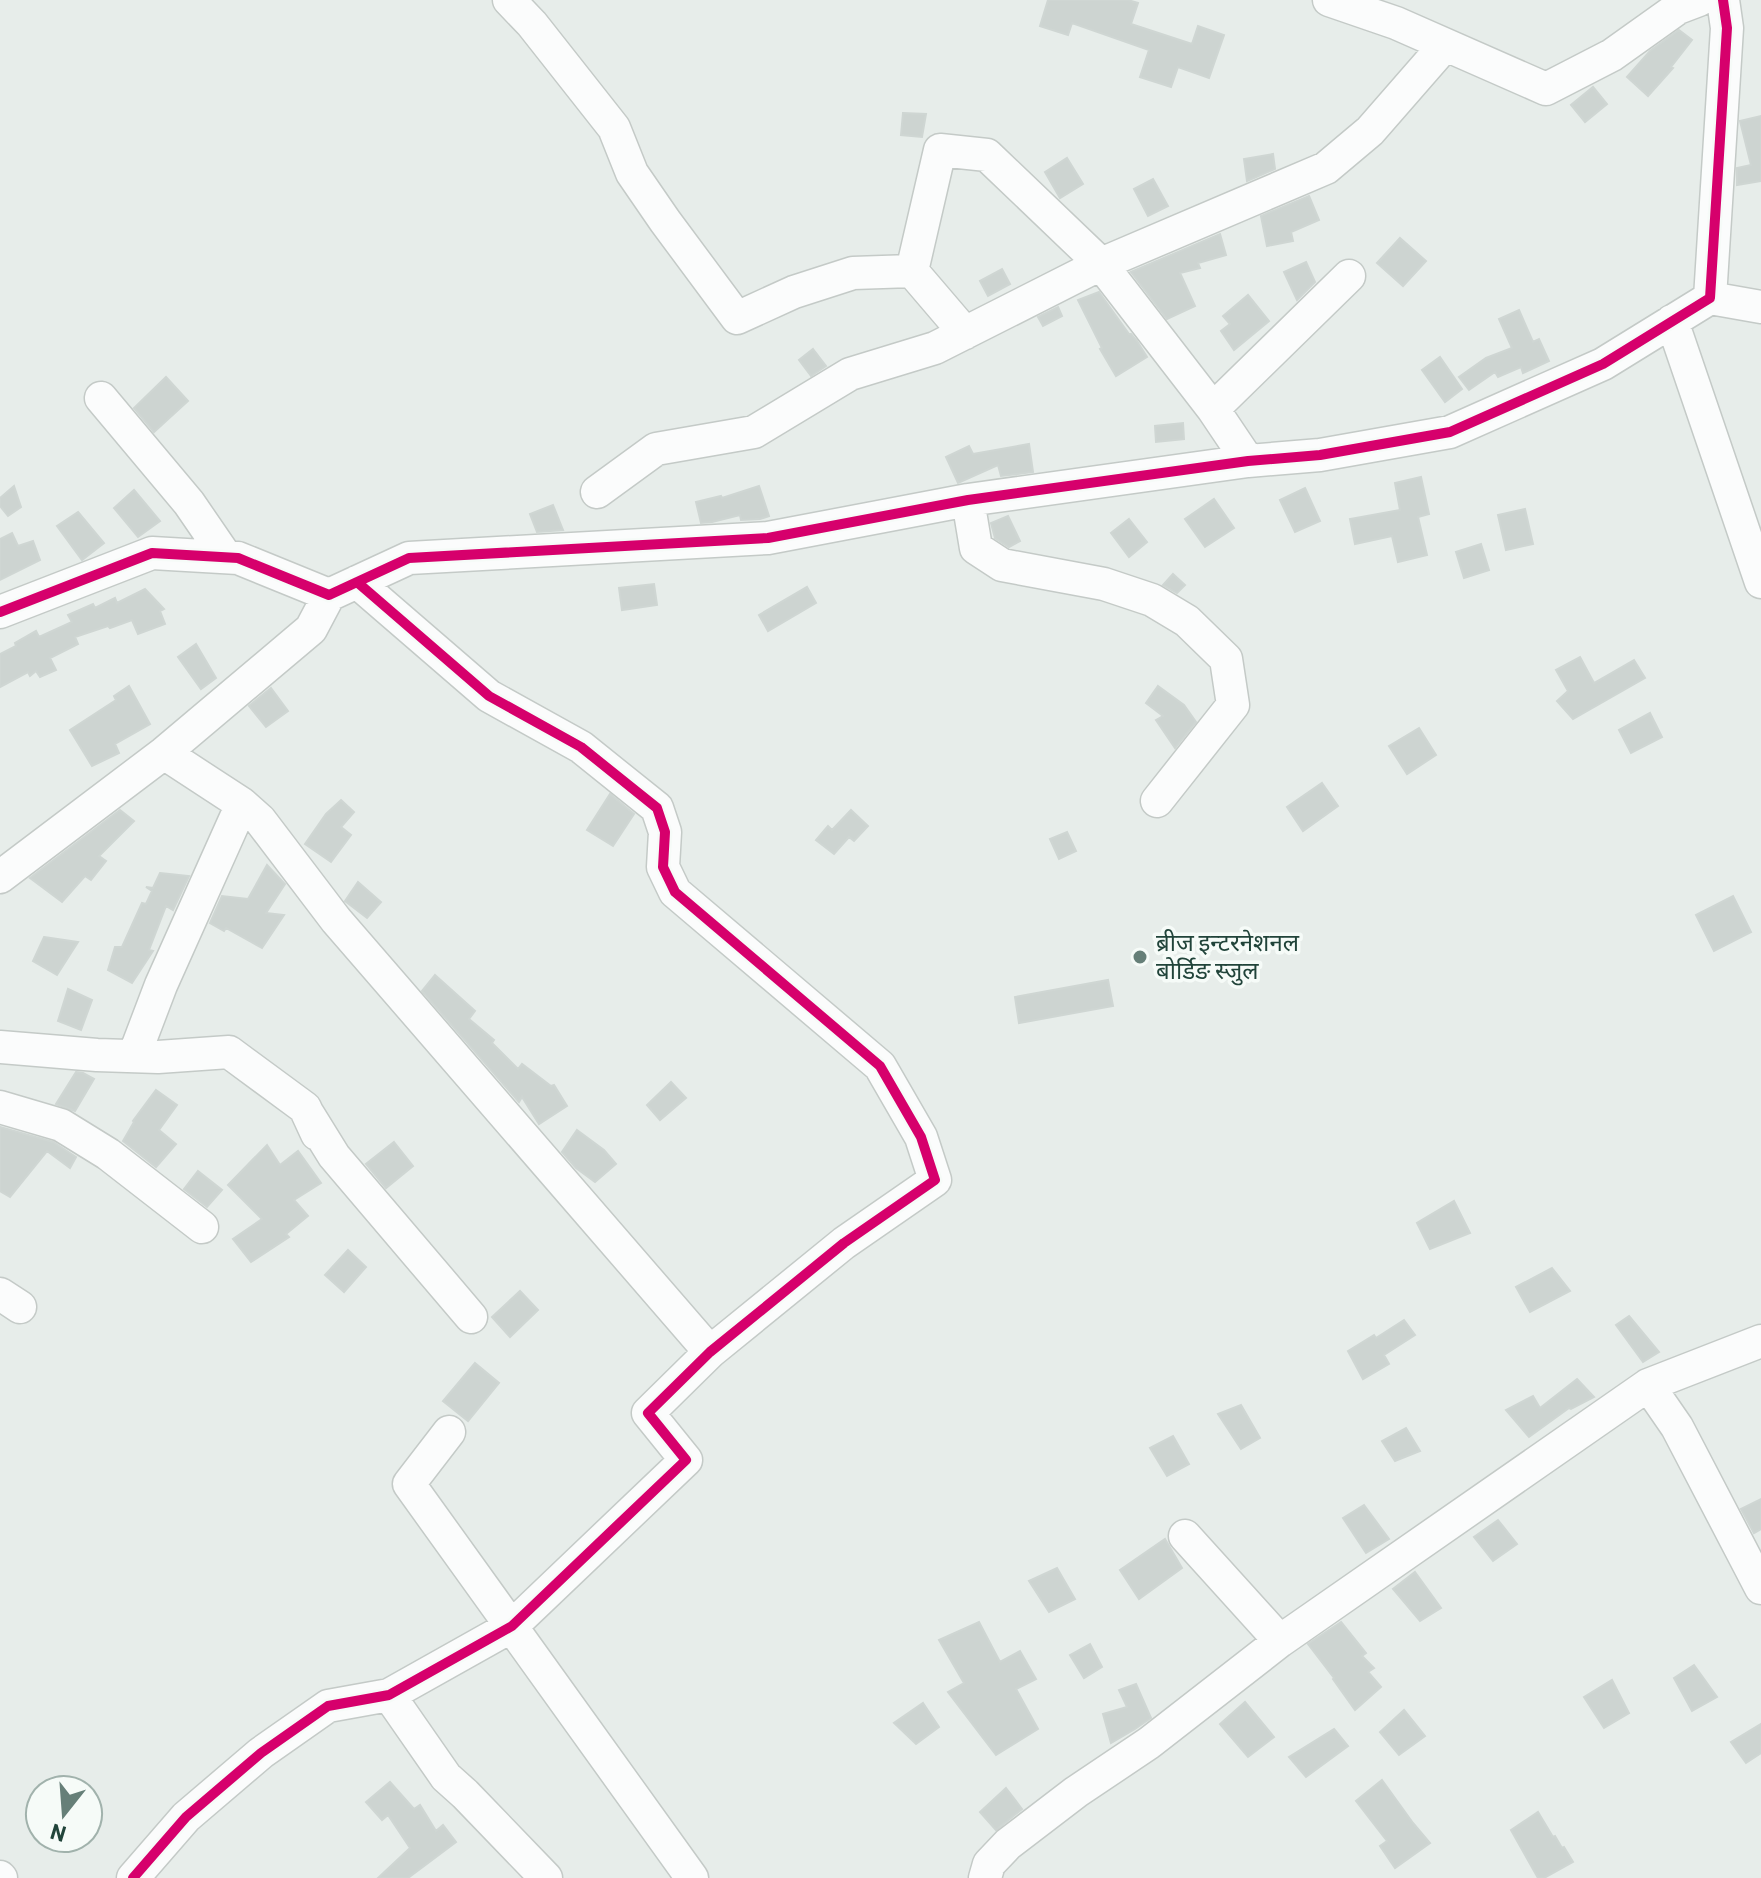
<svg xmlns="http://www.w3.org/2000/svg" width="1761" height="1878" viewBox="0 0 1761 1878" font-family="Barlow,'Noto Sans Devanagari',sans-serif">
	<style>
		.building { fill: #cdd4d1; stroke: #cfd6d3; stroke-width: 2 }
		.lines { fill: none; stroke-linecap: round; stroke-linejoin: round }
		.minor-casing { stroke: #c4cac7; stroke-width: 35 }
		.minor { stroke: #fbfcfc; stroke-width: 32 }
		.cycleway-casing { stroke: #f6fbf8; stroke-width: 15 }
		.cycleway { stroke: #d6006c; stroke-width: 10 }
		.poi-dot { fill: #667f78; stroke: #f6fbf8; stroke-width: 3 }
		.labels { text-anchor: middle; stroke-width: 7; stroke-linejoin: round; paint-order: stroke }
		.poi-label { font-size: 24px; fill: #21443a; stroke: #f6fbf8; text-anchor: start }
	</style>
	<rect width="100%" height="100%" fill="#e7edea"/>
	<path class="building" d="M 1048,0 L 1128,0 L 1138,3 L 1131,24 L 1192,44 L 1198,26 L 1224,35 L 1209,78 L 1178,67 L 1171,87 L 1140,77 L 1149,50 L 1072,23 L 1068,35 L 1040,26 Z
		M 1679,30 L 1692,40 L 1671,67 L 1673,68 L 1648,96 L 1627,77 L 1650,51 Z
		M 1593,87 L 1607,104 L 1585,122 L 1571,105 Z
		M 903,113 L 926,114 L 922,137 L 901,135 Z
		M 1761,116 L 1761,181 L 1737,185 L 1737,168 L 1751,165 L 1740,121 Z
		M 1273,154 L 1275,169 L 1247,181 L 1244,159 Z
		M 1067,158 L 1083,184 L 1060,198 L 1045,172 Z
		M 1153,179 L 1168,206 L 1148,216 L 1134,189 Z
		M 1309,196 L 1319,220 L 1291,232 L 1293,241 L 1267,246 L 1261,216 Z
		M 1220,234 L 1226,255 L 1198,263 L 1200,268 L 1180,273 L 1195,306 L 1167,319 L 1131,272 Z
		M 1400,238 L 1426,261 L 1403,286 L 1377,263 Z
		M 1306,262 L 1315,282 L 1297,300 L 1284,272 Z
		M 1002,269 L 1010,284 L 988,296 L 980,281 Z
		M 1099,292 L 1129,334 L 1131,334 L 1137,341 L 1147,357 L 1116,376 L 1100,349 L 1102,348 L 1078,300 Z
		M 1248,295 L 1269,321 L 1234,350 L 1221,331 L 1230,324 L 1223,316 Z
		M 1058,307 L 1062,316 L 1043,326 L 1038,317 Z
		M 1519,310 L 1533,342 L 1539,339 L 1549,361 L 1523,373 L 1521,367 L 1498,377 L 1495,372 L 1469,390 L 1459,377 L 1486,358 L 1512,348 L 1499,319 Z
		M 813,349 L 826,366 L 811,376 L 799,360 Z
		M 1440,357 L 1462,389 L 1445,402 L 1422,370 Z
		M 166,377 L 188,401 L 154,432 L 134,408 Z
		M 1183,423 L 1184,439 L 1156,442 L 1155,426 Z
		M 1029,444 L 1033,472 L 1001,476 L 998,465 L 958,483 L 946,457 L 969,446 L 973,454 Z
		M 1421,477 L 1429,514 L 1418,517 L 1427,555 L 1398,562 L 1392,536 L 1355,544 L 1350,519 L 1400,510 L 1395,483 Z
		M 14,486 L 21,507 L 8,516 L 0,506 L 0,498 Z
		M 759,486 L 769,516 L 760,519 L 741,520 L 740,515 L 712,522 L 701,523 L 696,502 L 721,496 L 722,498 Z
		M 1305,488 L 1320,521 L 1295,532 L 1280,500 Z
		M 134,490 L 160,521 L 138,537 L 114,508 Z
		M 1214,499 L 1234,528 L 1205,547 L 1185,519 Z
		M 553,505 L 563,530 L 537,532 L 530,514 Z
		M 1525,509 L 1533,544 L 1506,550 L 1498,515 Z
		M 78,512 L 104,543 L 82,560 L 57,526 Z
		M 1008,516 L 1020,541 L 1009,547 L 995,538 L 991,523 Z
		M 1129,519 L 1147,542 L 1129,557 L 1111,533 Z
		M 12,533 L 18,546 L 33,541 L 40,560 L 0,580 L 0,539 Z
		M 1481,544 L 1489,570 L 1464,578 L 1456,552 Z
		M 1173,574 L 1185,585 L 1177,593 L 1163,585 Z
		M 654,584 L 657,605 L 622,610 L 619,588 Z
		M 807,587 L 816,603 L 768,631 L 759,615 Z
		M 145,589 L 164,609 L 160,611 L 165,624 L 138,634 L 132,620 L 110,628 L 108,626 L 75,637 L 78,644 L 50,658 L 56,670 L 40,677 L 36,671 L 30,676 L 28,672 L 0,687 L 0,654 L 16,646 L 15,643 L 36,631 L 39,637 L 72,622 L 68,615 L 93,604 L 95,608 L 115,598 L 117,603 Z
		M 196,644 L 216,678 L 201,689 L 178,657 Z
		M 1580,657 L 1594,683 L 1634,660 L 1645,678 L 1573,719 L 1557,701 L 1568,691 L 1556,670 Z
		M 129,686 L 150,724 L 115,744 L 119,753 L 92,766 L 70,730 L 116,700 L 114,696 Z
		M 1158,686 L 1184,705 L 1196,722 L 1175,748 L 1156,720 L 1163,716 L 1146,703 Z
		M 271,688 L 288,711 L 266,727 L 249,706 Z
		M 1650,713 L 1662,737 L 1631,753 L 1619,730 Z
		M 1419,728 L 1436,755 L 1407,774 L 1389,746 Z
		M 1322,783 L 1338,806 L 1303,831 L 1287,807 Z
		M 610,794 L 634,814 L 613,846 L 587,830 Z
		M 341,800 L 354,812 L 341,827 L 351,835 L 331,862 L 305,844 L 326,814 Z
		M 120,810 L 134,821 L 99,856 L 106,861 L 91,880 L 85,876 L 62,902 L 30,878 Z
		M 851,810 L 868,826 L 854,841 L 849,837 L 834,854 L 816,840 L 828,826 L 832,830 Z
		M 1067,832 L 1076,851 L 1059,859 L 1050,839 Z
		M 267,865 L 285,884 L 266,913 L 284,915 L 262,948 L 226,928 L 224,931 L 210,923 L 222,896 L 248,899 Z
		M 160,873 L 189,876 L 173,910 L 166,906 L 149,950 L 153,951 L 132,983 L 108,970 L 115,947 L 122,947 L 142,903 L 146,904 L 152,891 L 146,887 L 153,888 Z
		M 358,882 L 381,902 L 367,918 L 345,901 Z
		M 1733,896 L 1751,932 L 1714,951 L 1696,915 Z
		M 44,937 L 78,942 L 57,975 L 33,961 Z
		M 435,975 L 475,1011 L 469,1019 L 494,1040 L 492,1043 L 518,1069 L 522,1064 L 551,1086 L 554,1085 L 567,1106 L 539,1124 L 522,1097 L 519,1102 L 422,991 Z
		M 1108,980 L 1113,1006 L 1019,1023 L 1015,997 Z
		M 68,989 L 92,1000 L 81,1030 L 58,1021 Z
		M 76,1072 L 83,1073 L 94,1079 L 75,1111 L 56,1104 Z
		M 671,1082 L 686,1098 L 660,1120 L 647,1105 Z
		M 156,1090 L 177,1105 L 159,1130 L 176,1144 L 156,1167 L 123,1141 L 134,1122 L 133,1121 Z
		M 0,1127 L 53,1142 L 76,1157 L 70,1168 L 47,1151 L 10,1197 L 0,1191 Z
		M 577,1130 L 604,1150 L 616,1164 L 595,1182 L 576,1168 L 562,1152 Z
		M 394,1142 L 413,1166 L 386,1188 L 366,1164 Z
		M 267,1145 L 280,1165 L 298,1151 L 321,1183 L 294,1200 L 308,1216 L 286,1234 L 289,1237 L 251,1262 L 233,1239 L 262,1219 L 228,1185 Z
		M 198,1171 L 222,1190 L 207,1207 L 184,1189 Z
		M 1454,1201 L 1470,1233 L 1430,1249 L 1417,1223 Z
		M 348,1250 L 366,1267 L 344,1292 L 325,1275 Z
		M 1552,1268 L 1570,1291 L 1530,1312 L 1516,1287 Z
		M 520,1291 L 538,1310 L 510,1337 L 492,1317 Z
		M 1629,1316 L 1659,1352 L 1643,1362 L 1616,1325 Z
		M 1404,1320 L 1415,1335 L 1384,1355 L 1389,1364 L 1363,1379 L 1348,1351 L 1374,1335 L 1376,1338 Z
		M 475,1363 L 499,1383 L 468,1421 L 443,1401 Z
		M 1577,1379 L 1594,1397 L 1571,1409 L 1569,1408 L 1529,1437 L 1506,1410 L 1533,1396 L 1540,1408 Z
		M 1241,1405 L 1260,1438 L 1241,1449 L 1218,1414 Z
		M 1406,1428 L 1420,1451 L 1395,1461 L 1382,1441 Z
		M 1173,1436 L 1189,1464 L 1167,1476 L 1150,1448 Z
		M 1761,1499 L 1761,1529 L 1754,1533 L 1741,1509 Z
		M 1364,1505 L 1389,1539 L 1366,1553 L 1343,1518 Z
		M 1498,1520 L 1517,1544 L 1493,1561 L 1474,1537 Z
		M 1165,1539 L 1182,1568 L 1139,1599 L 1120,1570 Z
		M 1057,1568 L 1075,1599 L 1049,1612 L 1029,1581 Z
		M 1415,1572 L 1441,1608 L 1420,1621 L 1393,1589 Z
		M 979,1622 L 1000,1662 L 1020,1651 L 1036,1679 L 1016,1689 L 1038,1729 L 996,1755 L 948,1692 L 964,1683 L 939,1640 Z
		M 1341,1622 L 1366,1653 L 1362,1656 L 1374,1668 L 1368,1672 L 1381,1687 L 1355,1710 L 1333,1679 L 1334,1678 L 1308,1644 Z
		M 1090,1644 L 1102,1667 L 1084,1678 L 1070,1655 Z
		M 1694,1665 L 1717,1697 L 1692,1711 L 1674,1678 Z
		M 1612,1680 L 1629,1713 L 1604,1728 L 1584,1697 Z
		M 1136,1684 L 1151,1718 L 1135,1729 L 1111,1743 L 1103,1714 L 1127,1707 L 1119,1690 Z
		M 1245,1702 L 1274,1737 L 1248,1757 L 1220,1724 Z
		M 923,1703 L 939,1727 L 916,1744 L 894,1723 Z
		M 1404,1710 L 1425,1736 L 1399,1755 L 1380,1732 Z
		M 1761,1724 L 1761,1753 L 1746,1763 L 1731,1742 Z
		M 1334,1729 L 1348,1746 L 1306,1777 L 1289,1757 Z
		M 1382,1780 L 1413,1823 L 1430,1843 L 1395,1868 L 1380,1846 L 1387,1841 L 1356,1801 Z
		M 390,1782 L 414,1809 L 420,1805 L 436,1831 L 443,1825 L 456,1842 L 408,1878 L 378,1878 L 410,1848 L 388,1815 L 382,1820 L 366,1802 Z
		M 1006,1788 L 1022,1809 L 996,1830 L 980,1812 Z
		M 1538,1812 L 1553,1837 L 1555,1836 L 1562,1848 L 1564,1847 L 1573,1862 L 1544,1878 L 1538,1878 L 1511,1830 Z"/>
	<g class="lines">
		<g class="minor-casing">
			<path id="minor" d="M 509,0 L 532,24 L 614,128 L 632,173 L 665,221 L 737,318 L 794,292 L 853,273 L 912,271 L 965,333
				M 1329,0 L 1396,23 L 1546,89 L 1612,55 L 1678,8 L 1699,0
				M 912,271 L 940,150 L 987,155 L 1101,264 L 1326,168 L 1370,131 L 1445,45
				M 1710,298 L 1761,307
				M 1672,321 L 1761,582
				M 101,398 L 189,503 L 226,557
				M 1213,409 L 1349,276
				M 597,492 L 656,449 L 754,432 L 850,374 L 935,348 L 1101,264 L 1213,409 L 1248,461
				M 968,500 L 976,548 L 1002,565 L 1104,584 L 1152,600 L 1187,621 L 1226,659 L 1233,705 L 1157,801
				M 0,612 L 152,553 L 238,558 L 329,595 L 409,558 L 768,538 L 968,500 L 1248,461 L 1320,455 L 1450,432 L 1603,364 L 1710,298 L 1727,28 L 1723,0
				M 242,804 L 260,820 L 336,920 L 710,1352
				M 0,877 L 164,753 L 311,629 L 329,595
				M 0,1047 L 97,1055 L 158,1057 L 229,1052 L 305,1108 L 317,1134
				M 134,1056 L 161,985 L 242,804 L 164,753
				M 0,1107 L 61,1125 L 108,1154 L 202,1227
				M 308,1114 L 334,1156 L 471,1317
				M 0,1294 L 20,1307
				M 1648,1385 L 1677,1427 L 1761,1588
				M 449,1432 L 409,1484 L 692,1878
				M 1185,1536 L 1280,1641
				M 389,1695 L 446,1777 L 465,1794 L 546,1878
				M 0,1877 L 1,1878
				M 133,1878 L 186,1817 L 261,1753 L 328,1706 L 389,1695 L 512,1626 L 686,1460 L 648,1413 L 710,1352 L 844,1243 L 935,1180 L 921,1137 L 880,1066 L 675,892 L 663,867 L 665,832 L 657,808 L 581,747 L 489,696 L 357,582
				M 985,1878 L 989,1864 L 1008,1844 L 1076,1792 L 1149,1743 L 1280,1641 L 1648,1385 L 1761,1341"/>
		</g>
		<use href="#minor" class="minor"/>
		<g class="cycleway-casing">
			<path id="cycleway" d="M 0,612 L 152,553 L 238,558 L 329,595 L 409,558 L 768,538 L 968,500 L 1248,461 L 1320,455 L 1450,432 L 1603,364 L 1710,298 L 1727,28 L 1723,0
				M 133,1878 L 186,1817 L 261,1753 L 328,1706 L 389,1695 L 512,1626 L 686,1460 L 648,1413 L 710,1352 L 844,1243 L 935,1180 L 921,1137 L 880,1066 L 675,892 L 663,867 L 665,832 L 657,808 L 581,747 L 489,696 L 357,582"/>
		</g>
		<use href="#cycleway" class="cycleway"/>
	</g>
	<circle class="poi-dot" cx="1140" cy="957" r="8"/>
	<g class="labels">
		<g class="poi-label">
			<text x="1156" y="951">ब्रीज इन्टरनेशनल<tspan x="1156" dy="28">बोर्डिङ स्जुल</tspan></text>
		</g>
	</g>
	<g transform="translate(64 1814) rotate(197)"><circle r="38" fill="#f6fbf8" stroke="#a1b2ac" stroke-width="2"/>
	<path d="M0-6L14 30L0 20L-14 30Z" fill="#667f78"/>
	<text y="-12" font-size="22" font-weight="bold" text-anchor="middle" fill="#21443a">N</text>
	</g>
</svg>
